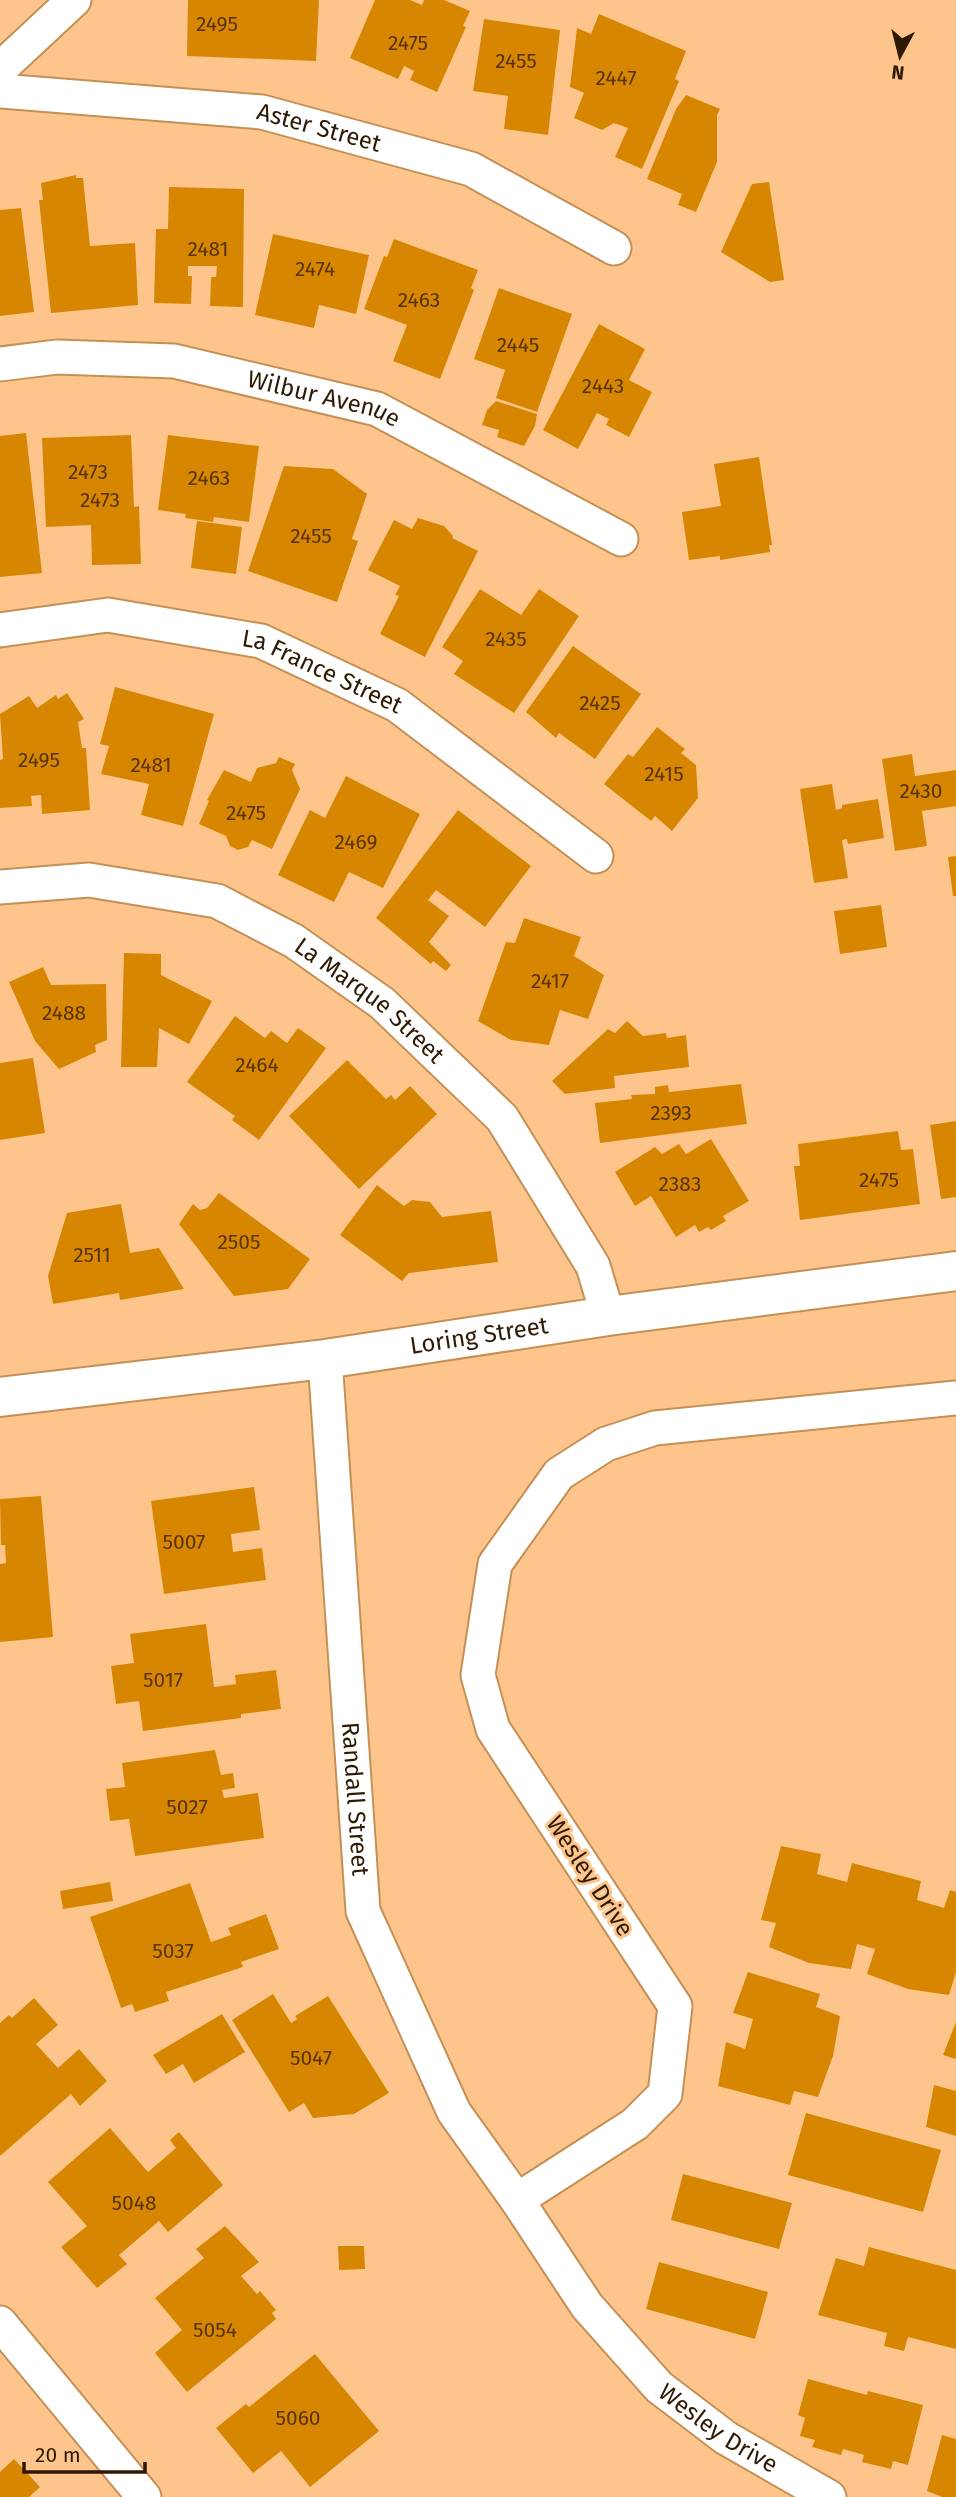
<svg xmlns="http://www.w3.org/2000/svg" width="956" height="2497" viewBox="0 0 956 2497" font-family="'Fira Sans',sans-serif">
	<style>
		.building { fill: #d78602 }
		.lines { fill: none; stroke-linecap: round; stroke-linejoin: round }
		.minor-casing { stroke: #c49056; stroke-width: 37 }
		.tertiary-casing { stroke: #c49056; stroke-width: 42 }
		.minor { stroke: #fff; stroke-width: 33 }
		.tertiary { stroke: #fff; stroke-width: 38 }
		.labels { text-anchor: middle; stroke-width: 6; stroke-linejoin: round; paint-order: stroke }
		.number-label { font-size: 21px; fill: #583402 }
		.street-label { font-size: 24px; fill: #2e1902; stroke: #fdc58b }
	</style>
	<rect width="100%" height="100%" fill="#fdc58b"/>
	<path class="building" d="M 188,0 L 319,0 L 316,61 L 187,56 Z
		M 375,0 L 410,0 L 422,5 L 424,0 L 444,0 L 470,11 L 463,26 L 466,27 L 437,92 L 410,80 L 414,71 L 404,66 L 398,79 L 350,58 Z
		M 599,14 L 686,51 L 675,79 L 679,81 L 642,169 L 615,157 L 628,128 L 614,123 L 602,130 L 574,118 L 584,93 L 570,87 L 577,28 L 591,34 Z
		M 484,19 L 560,30 L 548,135 L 504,129 L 508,96 L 473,91 Z
		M 686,95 L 720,109 L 717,115 L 717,162 L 696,212 L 678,205 L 682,194 L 647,179 L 676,109 Z
		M 76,175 L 76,178 L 83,178 L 90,246 L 135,243 L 138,305 L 51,313 L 39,200 L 43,200 L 41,183 Z
		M 769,182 L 784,280 L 770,282 L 721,252 L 752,184 Z
		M 169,187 L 244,189 L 243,307 L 210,306 L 211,277 L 216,277 L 217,266 L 188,266 L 188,276 L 192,276 L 191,304 L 154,303 L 156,229 L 168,229 Z
		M 21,208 L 34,312 L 0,316 L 0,210 Z
		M 273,234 L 369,255 L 356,314 L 319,305 L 314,328 L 255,315 Z
		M 394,239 L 478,270 L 471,288 L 474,290 L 440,379 L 393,361 L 407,325 L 364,309 L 384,256 L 387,257 Z
		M 499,288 L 572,314 L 537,412 L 496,398 L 505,370 L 474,359 Z
		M 599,324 L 645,349 L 629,380 L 652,392 L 629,437 L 606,425 L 609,419 L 597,413 L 578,449 L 543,430 Z
		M 496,401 L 537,414 L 535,426 L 524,446 L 497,437 L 499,430 L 482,425 L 487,410 Z
		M 26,433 L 42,573 L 0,577 L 0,436 Z
		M 131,435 L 134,507 L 139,506 L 141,564 L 92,565 L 91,525 L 46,527 L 42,438 Z
		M 168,435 L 259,446 L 249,522 L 214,517 L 213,522 L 185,518 L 186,514 L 158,510 Z
		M 759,457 L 772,545 L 769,545 L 770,552 L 720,560 L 720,556 L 689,560 L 682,512 L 721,506 L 714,464 Z
		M 284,466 L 333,469 L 367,494 L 352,539 L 358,541 L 337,602 L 248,571 Z
		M 418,518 L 444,526 L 453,536 L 452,538 L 478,551 L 425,657 L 380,634 L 399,596 L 395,595 L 400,586 L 368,570 L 394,520 L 412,529 Z
		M 197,521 L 242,527 L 236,574 L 191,568 Z
		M 480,589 L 521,615 L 539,589 L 579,616 L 514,713 L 454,674 L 463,661 L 442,647 Z
		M 573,646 L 641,694 L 595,759 L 559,733 L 556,738 L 526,712 Z
		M 115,687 L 214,714 L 183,826 L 141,815 L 149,784 L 101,774 L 109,746 L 100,744 Z
		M 67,693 L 84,719 L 78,722 L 82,748 L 86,748 L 90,810 L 42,814 L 41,795 L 31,796 L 32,806 L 0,808 L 0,760 L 3,759 L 0,714 L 29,696 L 37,708 L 56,695 L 58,699 Z
		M 657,727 L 685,749 L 681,753 L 696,765 L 698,798 L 672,831 L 655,816 L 651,821 L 604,784 L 628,754 L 633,757 Z
		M 912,754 L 915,776 L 956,770 L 956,806 L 922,811 L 927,846 L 895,851 L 882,759 Z
		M 279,757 L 295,764 L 292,770 L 300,789 L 272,849 L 252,840 L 248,847 L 238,850 L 230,846 L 226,836 L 199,824 L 209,801 L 207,800 L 224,770 L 251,782 L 257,768 L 276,763 Z
		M 346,776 L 420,814 L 383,888 L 349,872 L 334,902 L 278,875 L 310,810 L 325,818 Z
		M 832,784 L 836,810 L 842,808 L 842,805 L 878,799 L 884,838 L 848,844 L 847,839 L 842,840 L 848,878 L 814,883 L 800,789 Z
		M 458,810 L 531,866 L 485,927 L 436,890 L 428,900 L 449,916 L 429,942 L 451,965 L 446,971 L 433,961 L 431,964 L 376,918 Z
		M 956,856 L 956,896 L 953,896 L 948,857 Z
		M 881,905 L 887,947 L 840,954 L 834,911 Z
		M 524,918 L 581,937 L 574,956 L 604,975 L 588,1019 L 560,1010 L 549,1045 L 511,1040 L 478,1021 L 506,942 L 515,943 Z
		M 124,953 L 161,954 L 161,975 L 212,1001 L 189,1044 L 159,1028 L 157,1067 L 121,1067 Z
		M 43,967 L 51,985 L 106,984 L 107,1040 L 95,1045 L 96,1052 L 59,1069 L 35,1041 L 9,982 Z
		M 235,1016 L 265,1038 L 271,1031 L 287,1043 L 298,1028 L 326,1048 L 259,1140 L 232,1120 L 235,1116 L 187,1082 Z
		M 627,1021 L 643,1036 L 666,1033 L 667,1038 L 686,1035 L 689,1067 L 614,1076 L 615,1088 L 565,1094 L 552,1081 L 608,1029 L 615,1033 Z
		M 33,1058 L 45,1133 L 0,1140 L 0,1063 Z
		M 347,1060 L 386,1099 L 391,1095 L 395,1100 L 410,1086 L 437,1114 L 359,1189 L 289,1116 Z
		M 741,1084 L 747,1124 L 600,1143 L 595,1103 L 632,1099 L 631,1095 L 655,1094 L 655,1087 L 668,1085 L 669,1092 Z
		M 956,1121 L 956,1197 L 941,1199 L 930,1125 Z
		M 898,1131 L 901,1150 L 913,1149 L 920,1204 L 800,1220 L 794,1166 L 800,1166 L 798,1144 Z
		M 711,1139 L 749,1201 L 723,1216 L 726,1221 L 711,1230 L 708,1227 L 699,1232 L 695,1225 L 676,1237 L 651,1196 L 635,1206 L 615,1172 L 655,1147 L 662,1154 L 679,1144 L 686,1154 Z
		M 377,1185 L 404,1206 L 412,1200 L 430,1202 L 442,1217 L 491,1211 L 498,1262 L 409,1273 L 402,1281 L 340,1235 Z
		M 219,1193 L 310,1259 L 288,1289 L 234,1296 L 179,1224 L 193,1204 L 200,1210 L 207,1208 Z
		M 121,1204 L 130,1253 L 159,1248 L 184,1289 L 120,1300 L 119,1293 L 53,1304 L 48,1276 L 67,1213 Z
		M 254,1487 L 260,1530 L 231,1534 L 233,1552 L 262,1548 L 266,1580 L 164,1594 L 151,1501 Z
		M 41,1496 L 53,1637 L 0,1642 L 0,1564 L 6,1563 L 5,1545 L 1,1545 L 0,1499 Z
		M 206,1624 L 214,1687 L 236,1684 L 235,1675 L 276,1670 L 281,1709 L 241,1714 L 241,1718 L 143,1731 L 139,1701 L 116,1704 L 111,1666 L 134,1663 L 130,1634 Z
		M 215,1750 L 221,1775 L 233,1773 L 235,1788 L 222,1790 L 224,1798 L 258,1793 L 264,1838 L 135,1856 L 129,1819 L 110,1821 L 106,1789 L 125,1787 L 122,1763 Z
		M 781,1846 L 821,1854 L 817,1874 L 847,1882 L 852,1863 L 921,1881 L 917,1900 L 944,1908 L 950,1890 L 956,1892 L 956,1972 L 949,1995 L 908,1989 L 867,1974 L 875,1949 L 857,1944 L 851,1969 L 809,1963 L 769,1947 L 776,1923 L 761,1920 Z
		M 110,1882 L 113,1901 L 63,1909 L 60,1891 Z
		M 190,1883 L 211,1942 L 231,1935 L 228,1928 L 266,1914 L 279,1949 L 241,1962 L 243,1967 L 166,1992 L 169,2001 L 135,2012 L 132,2004 L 121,2008 L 90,1917 Z
		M 748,1972 L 820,1994 L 816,2007 L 840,2016 L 833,2056 L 818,2097 L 794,2091 L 790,2105 L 718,2086 L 726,2042 L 745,2049 L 753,2019 L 733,2013 Z
		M 273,1994 L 291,2023 L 297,2019 L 295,2016 L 328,1996 L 389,2093 L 354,2114 L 313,2118 L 304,2103 L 289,2112 L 232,2020 Z
		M 34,1998 L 58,2025 L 36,2044 L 58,2068 L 79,2049 L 107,2081 L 80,2106 L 71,2094 L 0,2156 L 0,2023 L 9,2015 L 12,2018 Z
		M 222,2014 L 245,2052 L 194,2083 L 183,2064 L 166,2074 L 153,2055 Z
		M 956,2022 L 956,2059 L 943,2055 Z
		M 934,2085 L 956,2091 L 956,2136 L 926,2127 Z
		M 806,2113 L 941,2150 L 923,2212 L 788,2175 Z
		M 110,2128 L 148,2172 L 176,2148 L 170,2140 L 179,2132 L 223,2185 L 168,2232 L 159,2221 L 119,2255 L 127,2264 L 97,2288 L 61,2247 L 87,2226 L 48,2182 Z
		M 683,2174 L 792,2203 L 779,2249 L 671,2220 Z
		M 225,2226 L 259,2262 L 241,2276 L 257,2294 L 260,2291 L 276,2310 L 272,2313 L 276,2319 L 187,2392 L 155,2353 L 182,2330 L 155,2298 L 204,2258 L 196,2249 Z
		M 338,2246 L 364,2246 L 365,2269 L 339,2270 Z
		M 869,2247 L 956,2270 L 956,2349 L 908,2337 L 904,2351 L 884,2346 L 887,2333 L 818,2315 L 836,2258 L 864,2266 Z
		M 659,2262 L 768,2292 L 755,2339 L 646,2309 Z
		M 315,2354 L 379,2431 L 310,2487 L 281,2451 L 253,2473 L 216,2428 L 246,2404 L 249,2407 Z
		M 808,2379 L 867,2395 L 868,2391 L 923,2405 L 908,2465 L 893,2461 L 891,2469 L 862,2462 L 864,2455 L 843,2449 L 841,2455 L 812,2447 L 815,2440 L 800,2436 L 805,2418 L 798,2415 Z
		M 942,2435 L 956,2439 L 956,2497 L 942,2497 L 927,2491 Z
		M 14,2459 L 40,2487 L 29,2497 L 0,2497 L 0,2472 Z"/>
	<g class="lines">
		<g class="minor-casing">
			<g id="minor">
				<path d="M 0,69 L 74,0"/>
				<path id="s1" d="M 0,91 L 262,112 L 471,169 L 614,248"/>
				<path id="s2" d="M 0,364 L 57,357 L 174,361 L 377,409 L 621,539"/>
				<path id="s3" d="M 0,630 L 108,615 L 261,641 L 397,705 L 596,856"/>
				<path id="s4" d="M 0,887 L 89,880 L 217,901 L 294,941 L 382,1003 L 502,1118 L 593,1266 L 608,1316"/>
				<path id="s5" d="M 325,1359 L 363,1911 L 454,2112 L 517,2200 L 587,2306 L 659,2387 L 726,2438 L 829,2497"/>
				<path d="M 517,2200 L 635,2124 L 665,2094 L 675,2006 L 493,1729 L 478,1675 L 495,1564 L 559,1474 L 606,1444 L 655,1428 L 956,1398"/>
				<path d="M 0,2323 L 144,2497"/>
			</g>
		</g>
		<g class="tertiary-casing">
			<g id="tertiary">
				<path id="s6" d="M 0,1397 L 325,1359 L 608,1316 L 956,1271"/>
			</g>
		</g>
		<use href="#minor" class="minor"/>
		<use href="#tertiary" class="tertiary"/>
	</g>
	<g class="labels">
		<g class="number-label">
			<text x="217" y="31">2495</text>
			<text x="408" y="50">2475</text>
			<text x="516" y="68">2455</text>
			<text x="616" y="85">2447</text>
			<text x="208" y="256">2481</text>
			<text x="315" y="276">2474</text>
			<text x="419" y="307">2463</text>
			<text x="518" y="352">2445</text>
			<text x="603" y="393">2443</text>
			<text x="88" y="479">2473</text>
			<text x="209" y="485">2463</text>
			<text x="100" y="507">2473</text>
			<text x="311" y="543">2455</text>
			<text x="506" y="646">2435</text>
			<text x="600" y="710">2425</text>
			<text x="39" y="767">2495</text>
			<text x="151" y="772">2481</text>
			<text x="664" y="781">2415</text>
			<text x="921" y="798">2430</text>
			<text x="246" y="820">2475</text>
			<text x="356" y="849">2469</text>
			<text x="550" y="988">2417</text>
			<text x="64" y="1020">2488</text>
			<text x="257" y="1072">2464</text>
			<text x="671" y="1120">2393</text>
			<text x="879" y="1187">2475</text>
			<text x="680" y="1191">2383</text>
			<text x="239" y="1249">2505</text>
			<text x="92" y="1262">2511</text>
			<text x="184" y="1549">5007</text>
			<text x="163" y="1687">5017</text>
			<text x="187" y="1814">5027</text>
			<text x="173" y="1958">5037</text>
			<text x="311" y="2065">5047</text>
			<text x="134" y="2210">5048</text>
			<text x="215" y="2337">5054</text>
			<text x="298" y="2425">5060</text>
		</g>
		<g class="street-label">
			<text dy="8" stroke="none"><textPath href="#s1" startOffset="322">Aster Street</textPath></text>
			<text dy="8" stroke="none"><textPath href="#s2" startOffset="329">Wilbur Avenue</textPath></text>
			<text dy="8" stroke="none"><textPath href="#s3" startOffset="332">La France Street</textPath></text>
			<text dy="8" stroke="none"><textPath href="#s4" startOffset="402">La Marque Street</textPath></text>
			<text dy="8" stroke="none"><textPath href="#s6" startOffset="483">Loring Street</textPath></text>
			<text dy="8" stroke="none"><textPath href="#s5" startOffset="441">Randall Street</textPath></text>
			<text transform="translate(590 1876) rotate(57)" y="8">Wesley Drive</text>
			<text dy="8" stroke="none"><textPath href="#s5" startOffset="1190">Wesley Drive</textPath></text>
		</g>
	</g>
	<g transform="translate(900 56) rotate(187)" stroke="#fdc58b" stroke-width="5" paint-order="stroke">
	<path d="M0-5L12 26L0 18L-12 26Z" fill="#2e1902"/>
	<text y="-10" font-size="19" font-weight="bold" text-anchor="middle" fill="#2e1902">N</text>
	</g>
	<path d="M24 2462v10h121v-10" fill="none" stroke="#2e1902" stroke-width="3.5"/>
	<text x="35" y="2462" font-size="21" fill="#2e1902" stroke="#fdc58b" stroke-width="5" paint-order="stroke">20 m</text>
</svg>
